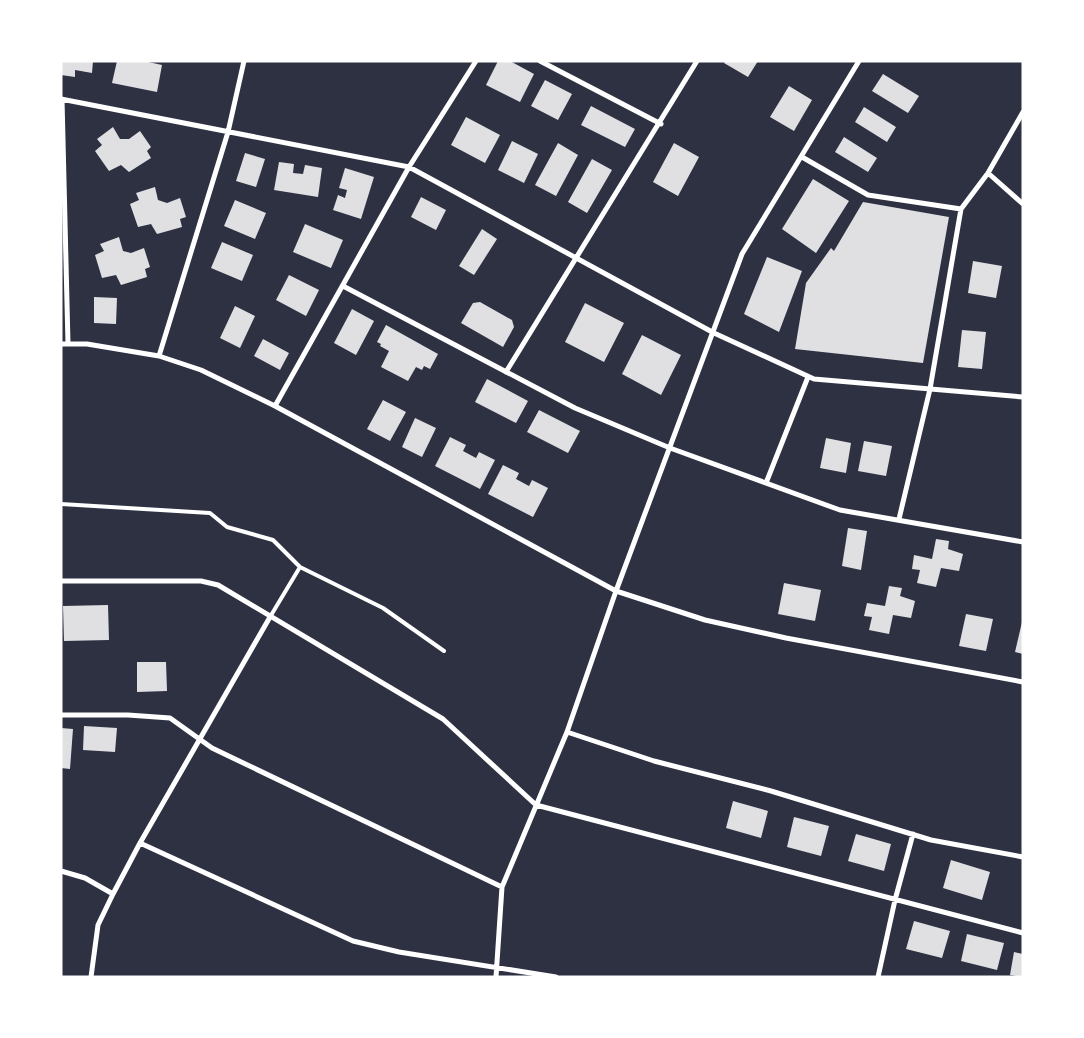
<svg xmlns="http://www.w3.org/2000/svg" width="1084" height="1038" viewBox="0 0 1084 1038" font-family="Karla,sans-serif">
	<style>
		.building { fill: #e0e0e3 }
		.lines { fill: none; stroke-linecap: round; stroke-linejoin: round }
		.service { stroke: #fff; stroke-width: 4 }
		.minor { stroke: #fff; stroke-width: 5 }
	</style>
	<rect width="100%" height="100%" fill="#2d3142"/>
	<path class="building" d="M 61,61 L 93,61 L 92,73 L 75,70 L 75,77 L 61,75 Z
		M 117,61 L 144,61 L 162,65 L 157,92 L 112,83 Z
		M 498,61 L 510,61 L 534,74 L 520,102 L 486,85 Z
		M 725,61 L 758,61 L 748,77 L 724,63 Z
		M 883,74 L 919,96 L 908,113 L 872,91 Z
		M 545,80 L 572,94 L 558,120 L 531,106 Z
		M 789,86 L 812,100 L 794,131 L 770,117 Z
		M 591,106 L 635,129 L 625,147 L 581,125 Z
		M 864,107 L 896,127 L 887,142 L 855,122 Z
		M 466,117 L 500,135 L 485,163 L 451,145 Z
		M 113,127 L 120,139 L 129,139 L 140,131 L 151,147 L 147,151 L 151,158 L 129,172 L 121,165 L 109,171 L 95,151 L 102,145 L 97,139 Z
		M 844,137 L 877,158 L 868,172 L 835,152 Z
		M 512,141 L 538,154 L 524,183 L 498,170 Z
		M 558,143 L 578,155 L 556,196 L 535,185 Z
		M 674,143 L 699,157 L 678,196 L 653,182 Z
		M 245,153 L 265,159 L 256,187 L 236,181 Z
		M 592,159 L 612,170 L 587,213 L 568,202 Z
		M 279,162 L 294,164 L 293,173 L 303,174 L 305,165 L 322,168 L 318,197 L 274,190 Z
		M 345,168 L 374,177 L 361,219 L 333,210 L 338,195 L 345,198 L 347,190 L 339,188 Z
		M 813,179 L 849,201 L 816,253 L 782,229 Z
		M 155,187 L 158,200 L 167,203 L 180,198 L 186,217 L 180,219 L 182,227 L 157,234 L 151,224 L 138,227 L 130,204 L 139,200 L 136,193 Z
		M 421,197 L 446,210 L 436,230 L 411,217 Z
		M 235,200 L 266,213 L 255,239 L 224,226 Z
		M 863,202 L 949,217 L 923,363 L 795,349 L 806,283 L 831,248 L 834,251 Z
		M 305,224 L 343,240 L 331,268 L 293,252 Z
		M 482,229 L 497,239 L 474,275 L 459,266 Z
		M 119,237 L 123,251 L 131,253 L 144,248 L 150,267 L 145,269 L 147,277 L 121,285 L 116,275 L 102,278 L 95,255 L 104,251 L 100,244 Z
		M 222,242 L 253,255 L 242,281 L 211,268 Z
		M 767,257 L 802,271 L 779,332 L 744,314 Z
		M 973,261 L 1002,266 L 996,298 L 968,293 Z
		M 289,275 L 319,290 L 306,316 L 276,300 Z
		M 94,297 L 117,298 L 116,324 L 94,323 Z
		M 480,302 L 512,320 L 514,327 L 503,347 L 461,323 L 473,303 Z
		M 585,303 L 624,323 L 604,362 L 565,342 Z
		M 235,306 L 255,316 L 240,348 L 220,338 Z
		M 352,309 L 374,321 L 356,355 L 334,343 Z
		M 386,325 L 438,354 L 430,369 L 424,366 L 422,370 L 416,367 L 408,381 L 381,367 L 389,351 L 380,346 L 381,344 L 377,342 Z
		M 962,330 L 986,332 L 982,369 L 958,367 Z
		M 642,335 L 681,355 L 661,395 L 622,374 Z
		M 263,339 L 289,353 L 280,370 L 254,356 Z
		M 487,379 L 528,401 L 516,423 L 475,402 Z
		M 383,400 L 406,412 L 390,441 L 367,429 Z
		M 539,410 L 580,431 L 568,453 L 527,432 Z
		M 415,418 L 436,428 L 422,457 L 402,447 Z
		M 450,437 L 466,445 L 463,451 L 476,458 L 479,452 L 495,460 L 480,489 L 435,466 Z
		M 826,438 L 851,443 L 846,473 L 820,468 Z
		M 864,441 L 892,446 L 886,476 L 858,471 Z
		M 503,465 L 519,473 L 516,479 L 529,486 L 532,480 L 548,488 L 533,517 L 488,494 Z
		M 848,528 L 867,531 L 861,570 L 842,566 Z
		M 936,539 L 949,541 L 948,549 L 963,554 L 959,571 L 941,568 L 936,587 L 917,583 L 920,570 L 912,569 L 914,555 L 932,559 Z
		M 784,583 L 821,590 L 815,621 L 778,614 Z
		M 889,586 L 902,588 L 900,596 L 915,601 L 911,618 L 893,615 L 889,634 L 869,630 L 872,617 L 864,616 L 867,603 L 885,606 Z
		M 108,605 L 109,640 L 64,641 L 63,606 Z
		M 966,614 L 993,619 L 986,651 L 959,646 Z
		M 1022,622 L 1023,622 L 1023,654 L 1015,652 Z
		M 137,662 L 166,662 L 167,691 L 137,692 Z
		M 84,726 L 117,728 L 115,752 L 83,750 Z
		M 61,728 L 73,729 L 70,769 L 61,768 Z
		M 733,801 L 768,811 L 761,838 L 726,828 Z
		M 794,817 L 829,826 L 821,856 L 787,847 Z
		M 856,834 L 891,844 L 884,871 L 848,861 Z
		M 951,860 L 990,872 L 982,900 L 943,888 Z
		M 914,921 L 950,931 L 942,958 L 906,949 Z
		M 967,934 L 1004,943 L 997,970 L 961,961 Z
		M 1014,952 L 1023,954 L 1023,977 L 1010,975 Z"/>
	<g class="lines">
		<path class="service" d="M 61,504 L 210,513 L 227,527 L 273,540 L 300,567 L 383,608 L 444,651
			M 270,617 L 300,567"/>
		<path class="minor" d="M 540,61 L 661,124
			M 61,99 L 409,167 L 714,333 L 814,379 L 1023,397
			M 62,99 L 68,344
			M 802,157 L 868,195 L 961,209
			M 988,173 L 1023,204
			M 343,286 L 575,408 L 670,448 L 840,510 L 1023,542
			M 61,344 L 87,344 L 159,356 L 201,370 L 275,406 L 616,591 L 705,620 L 786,638 L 1023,682
			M 159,356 L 228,132 L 244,61
			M 506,372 L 697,61
			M 275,406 L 409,167 L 476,61
			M 766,483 L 808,377
			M 899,519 L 930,389 L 961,209 L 988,173 L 1023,112
			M 61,581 L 201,581 L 218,585 L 443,719 L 536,805 L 1023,933
			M 61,715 L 128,715 L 170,718 L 212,748 L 502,887
			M 567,732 L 654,761 L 771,791 L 931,840 L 1023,857
			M 140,843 L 353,941 L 399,952 L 556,977
			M 61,871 L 85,878 L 113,894
			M 91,977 L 98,925 L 113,894 L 140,843 L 270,617
			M 496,977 L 502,887 L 567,732 L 616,591 L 742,254 L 859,61
			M 878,977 L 895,900 L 913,834"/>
	</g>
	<rect width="1084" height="1038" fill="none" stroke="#ffffff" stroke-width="125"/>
</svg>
